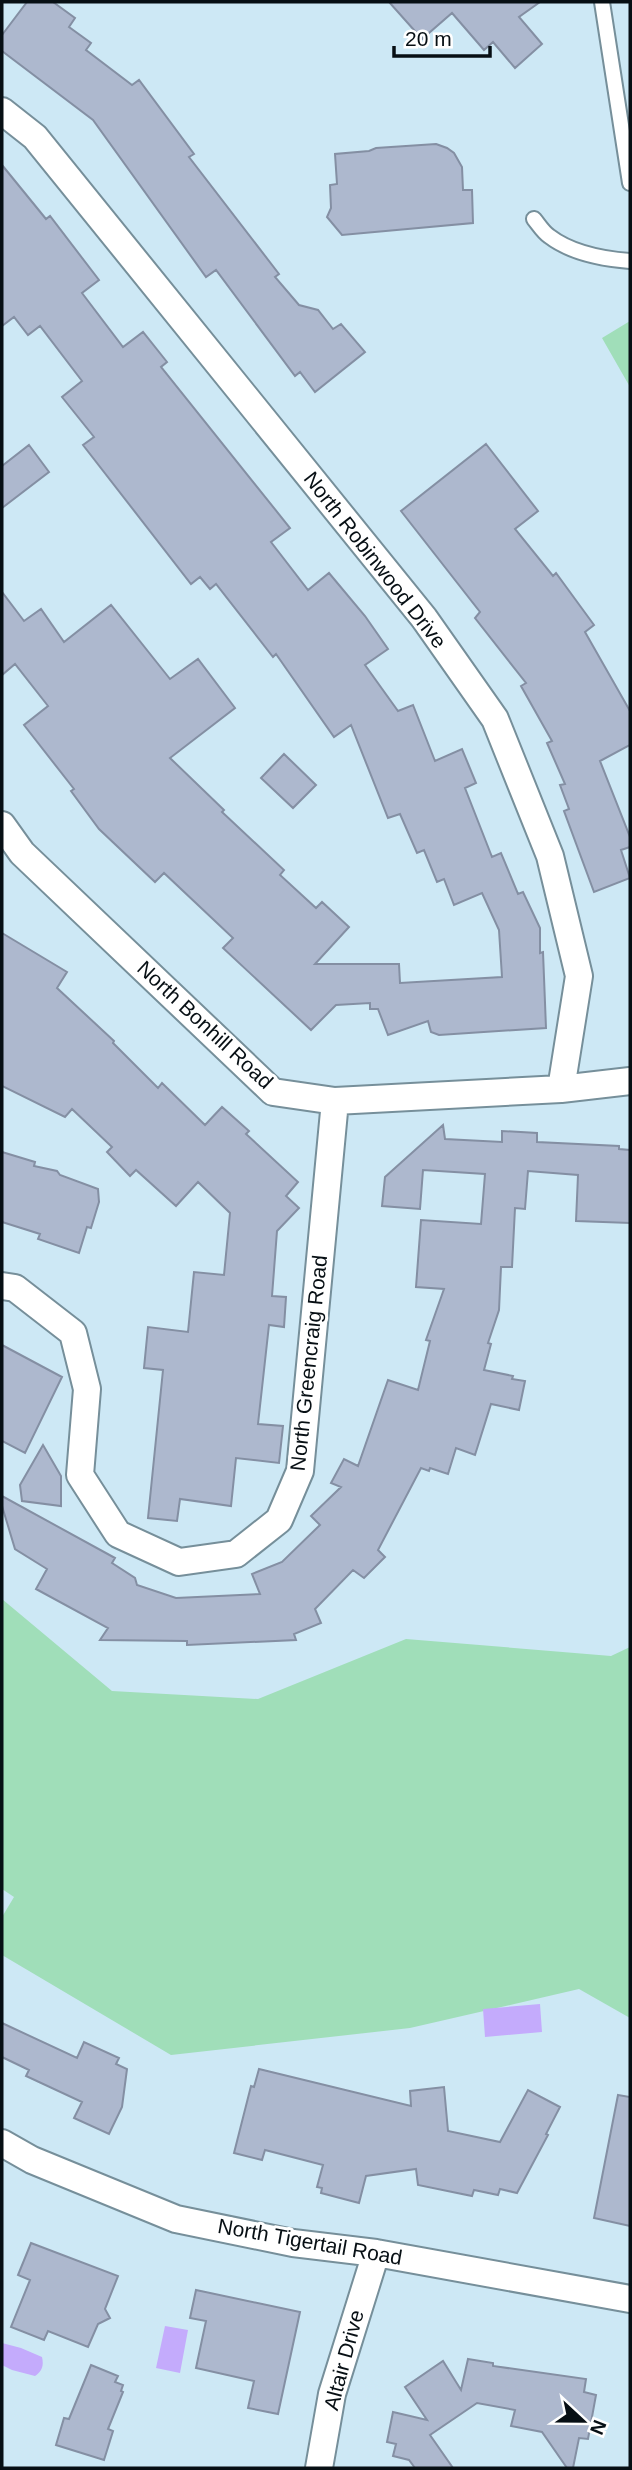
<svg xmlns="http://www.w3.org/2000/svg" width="632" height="2470" viewBox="0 0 632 2470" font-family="Arial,sans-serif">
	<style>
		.green { fill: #a0deb9 }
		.water { fill: #c4abfc }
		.building { fill: #adb8ce; stroke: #848fa3; stroke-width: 2 }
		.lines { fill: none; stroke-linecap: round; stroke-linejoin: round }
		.service-casing { stroke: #768f9a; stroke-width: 18 }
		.minor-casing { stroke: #768f9a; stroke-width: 30 }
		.service { stroke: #fff; stroke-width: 14 }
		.minor { stroke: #fff; stroke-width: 26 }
		.labels { text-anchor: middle; stroke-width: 6; stroke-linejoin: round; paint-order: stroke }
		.street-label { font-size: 21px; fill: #070f14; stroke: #fff }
	</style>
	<rect width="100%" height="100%" fill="#cde8f5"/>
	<path class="green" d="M 630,321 L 630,387 L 602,338 Z
		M 2,1599 L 112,1691 L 258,1699 L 406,1639 L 611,1656 L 630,1647 L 630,2018 L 579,1989 L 410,2028 L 171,2055 L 2,1955 L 2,1917 L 14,1897 L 2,1889 Z"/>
	<path class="water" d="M 540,2004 L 542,2032 L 485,2037 L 483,2009 Z
		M 165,2326 L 188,2330 L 180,2373 L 156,2368 Z
		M 2,2343 L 21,2348 L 42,2357 C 44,2366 42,2371 35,2376 L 12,2370 L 2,2365 Z"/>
	<path class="building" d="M 27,2 L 53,2 L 75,18 L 69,27 L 91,43 L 86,50 L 132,85 L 139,80 L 194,154 L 189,157 L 279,274 L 275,277 L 299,305 L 318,310 L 333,329 L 341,324 L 365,352 L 315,392 L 300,372 L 295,376 L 216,270 L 206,277 L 93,120 L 2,51 L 2,35 Z
		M 389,2 L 540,2 L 519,17 L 542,44 L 515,68 L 493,42 L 484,50 L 452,13 L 422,39 Z
		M 436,144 L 447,148 L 454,153 L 462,167 L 463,190 L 472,190 L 473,223 L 342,235 L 327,217 L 331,208 L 330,185 L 337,184 L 335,154 L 369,151 L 376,148 Z
		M 2,165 L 46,219 L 50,216 L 99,280 L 82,293 L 123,347 L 143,332 L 167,362 L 161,367 L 290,528 L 271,542 L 308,590 L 329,573 L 365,616 L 388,649 L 365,665 L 398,711 L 413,705 L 435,761 L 462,749 L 476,783 L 465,788 L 492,857 L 501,853 L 518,894 L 523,892 L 540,928 L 540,953 L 543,952 L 546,1028 L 439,1035 L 431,1032 L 428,1021 L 388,1035 L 378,1009 L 370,1009 L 370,1003 L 336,1005 L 311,1030 L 223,948 L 233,938 L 164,873 L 155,882 L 99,829 L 71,791 L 74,789 L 24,725 L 48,706 L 15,664 L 2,675 L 2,592 L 24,621 L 41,609 L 64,642 L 111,605 L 170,679 L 198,659 L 235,708 L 170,758 L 224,810 L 222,812 L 284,870 L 280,875 L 316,908 L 322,902 L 349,927 L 315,964 L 399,964 L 400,983 L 502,977 L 499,930 L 482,893 L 454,905 L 444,879 L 437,882 L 424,850 L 417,853 L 400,814 L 388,818 L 351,725 L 334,737 L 276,654 L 273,657 L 216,584 L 210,589 L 200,577 L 191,584 L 83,445 L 94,437 L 62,397 L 82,381 L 40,326 L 28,335 L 14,317 L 2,326 Z
		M 486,444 L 538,511 L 515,529 L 553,576 L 556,573 L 594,625 L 585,632 L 630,711 L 630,745 L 600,761 L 630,837 L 630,847 L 621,850 L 630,878 L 594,892 L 564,811 L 569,809 L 560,785 L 565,784 L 547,743 L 552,741 L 521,686 L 526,683 L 475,618 L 480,612 L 401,511 Z
		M 29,445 L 49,472 L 2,508 L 2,466 Z
		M 284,754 L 316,785 L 293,808 L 261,778 Z
		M 2,933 L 67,972 L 57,988 L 114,1041 L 113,1043 L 158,1088 L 162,1083 L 205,1125 L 222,1107 L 249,1131 L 246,1134 L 298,1182 L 286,1196 L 299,1208 L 277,1231 L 272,1296 L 286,1297 L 284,1327 L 269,1325 L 258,1424 L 283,1426 L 279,1463 L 236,1458 L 231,1506 L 180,1499 L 177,1521 L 148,1518 L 163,1370 L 144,1368 L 148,1327 L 188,1332 L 194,1272 L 224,1275 L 230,1213 L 198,1182 L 176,1206 L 136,1170 L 130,1176 L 107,1152 L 112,1147 L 72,1109 L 65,1117 L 2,1086 Z
		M 443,1125 L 445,1139 L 502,1142 L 502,1131 L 537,1133 L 537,1142 L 619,1146 L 619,1149 L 630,1150 L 630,1223 L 576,1221 L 578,1175 L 528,1171 L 525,1209 L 515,1208 L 512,1267 L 501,1267 L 499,1310 L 488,1343 L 491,1344 L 484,1370 L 513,1376 L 512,1379 L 525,1381 L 519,1410 L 491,1404 L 475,1455 L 456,1448 L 448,1474 L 430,1468 L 429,1471 L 421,1468 L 378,1550 L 385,1557 L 364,1578 L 353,1570 L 315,1609 L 321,1623 L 294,1634 L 296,1640 L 187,1645 L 187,1641 L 100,1640 L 108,1628 L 36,1589 L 47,1569 L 15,1549 L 2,1506 L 2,1496 L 115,1558 L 112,1563 L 135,1578 L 137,1585 L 176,1598 L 260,1594 L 252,1574 L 282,1562 L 320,1525 L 311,1516 L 341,1487 L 331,1483 L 344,1459 L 358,1466 L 388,1380 L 418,1390 L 430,1341 L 426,1340 L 444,1289 L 416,1287 L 421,1220 L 481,1224 L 485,1174 L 423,1170 L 420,1209 L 382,1206 L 385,1177 Z
		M 2,1152 L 35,1162 L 34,1166 L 57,1171 L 60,1175 L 98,1189 L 99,1202 L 91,1228 L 87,1227 L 79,1253 L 38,1239 L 40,1234 L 2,1222 Z
		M 2,1345 L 62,1377 L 25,1453 L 2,1441 Z
		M 43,1445 L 61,1476 L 61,1506 L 22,1501 L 20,1485 Z
		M 2,2023 L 77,2058 L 84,2042 L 119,2058 L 116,2064 L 127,2069 L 122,2107 L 109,2134 L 74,2118 L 82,2102 L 26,2076 L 29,2070 L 2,2057 Z
		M 259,2069 L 411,2106 L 410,2091 L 444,2087 L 448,2131 L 500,2142 L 528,2090 L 560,2107 L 546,2134 L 548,2135 L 517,2193 L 500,2189 L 498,2195 L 474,2190 L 472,2196 L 418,2185 L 416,2169 L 366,2176 L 359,2203 L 321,2193 L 322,2188 L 317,2187 L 323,2165 L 265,2150 L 262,2160 L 234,2153 L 251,2086 L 254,2087 Z
		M 618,2095 L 630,2097 L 630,2226 L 594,2218 Z
		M 31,2243 L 118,2276 L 105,2309 L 110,2318 L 98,2324 L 88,2347 L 48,2331 L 44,2340 L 11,2327 L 30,2280 L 18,2275 Z
		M 196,2290 L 300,2312 L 278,2414 L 248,2408 L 254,2381 L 196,2368 L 206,2321 L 190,2318 Z
		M 468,2359 L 493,2363 L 493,2366 L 586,2379 L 584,2392 L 596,2395 L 588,2439 L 579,2438 L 573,2468 L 567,2468 L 542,2432 L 511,2426 L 515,2410 L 477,2403 L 430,2435 L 453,2468 L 415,2468 L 409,2460 L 393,2456 L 396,2444 L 387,2442 L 393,2412 L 427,2420 L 405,2387 L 443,2361 L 461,2390 Z
		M 91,2365 L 118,2376 L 115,2382 L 123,2385 L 121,2391 L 123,2392 L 108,2429 L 113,2431 L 104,2460 L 56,2445 L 64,2418 L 69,2419 Z"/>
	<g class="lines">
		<g class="service-casing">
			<path id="service" d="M 602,2 L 630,183
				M 534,219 C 539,225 543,232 549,236 C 571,253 604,259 630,261"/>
		</g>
		<g class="minor-casing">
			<path id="minor" d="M 2,111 L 35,137 L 424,618 L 495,719 L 550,856 L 579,976 L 561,1089
				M 2,825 L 22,853 L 273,1092 L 335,1101 L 561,1089 L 630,1081
				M 2,1286 L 15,1288 L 73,1333 L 87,1389 L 80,1475 L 118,1534 L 179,1562 L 236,1554 L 279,1520 L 300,1471 L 335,1101
				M 2,2143 L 32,2160 L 176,2219 L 293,2243 L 376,2253 L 630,2299
				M 319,2468 L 332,2394 L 376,2253"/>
		</g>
		<use href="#service" class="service"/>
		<use href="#minor" class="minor"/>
	</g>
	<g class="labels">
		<g class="street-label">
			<text transform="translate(375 560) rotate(52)" y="7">North Robinwood Drive</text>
			<text transform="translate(205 1025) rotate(43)" y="7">North Bonhill Road</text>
			<text transform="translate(309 1363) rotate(-84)" y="7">North Greencraig Road</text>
			<text transform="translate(310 2242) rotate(10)" y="7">North Tigertail Road</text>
			<text transform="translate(344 2360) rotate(-75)" y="7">Altair Drive</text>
		</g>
	</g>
	<rect width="632" height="2470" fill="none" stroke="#070f14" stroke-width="7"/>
	<g transform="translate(583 2421) rotate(112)" stroke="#ffffff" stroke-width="5" paint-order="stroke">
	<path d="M0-5L12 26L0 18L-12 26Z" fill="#070f14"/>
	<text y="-10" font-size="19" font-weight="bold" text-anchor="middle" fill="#070f14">N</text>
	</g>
	<path d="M394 46v10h96v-10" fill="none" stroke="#070f14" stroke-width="3.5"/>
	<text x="405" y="46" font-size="21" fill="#070f14" stroke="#ffffff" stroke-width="5" paint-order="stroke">20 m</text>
</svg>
